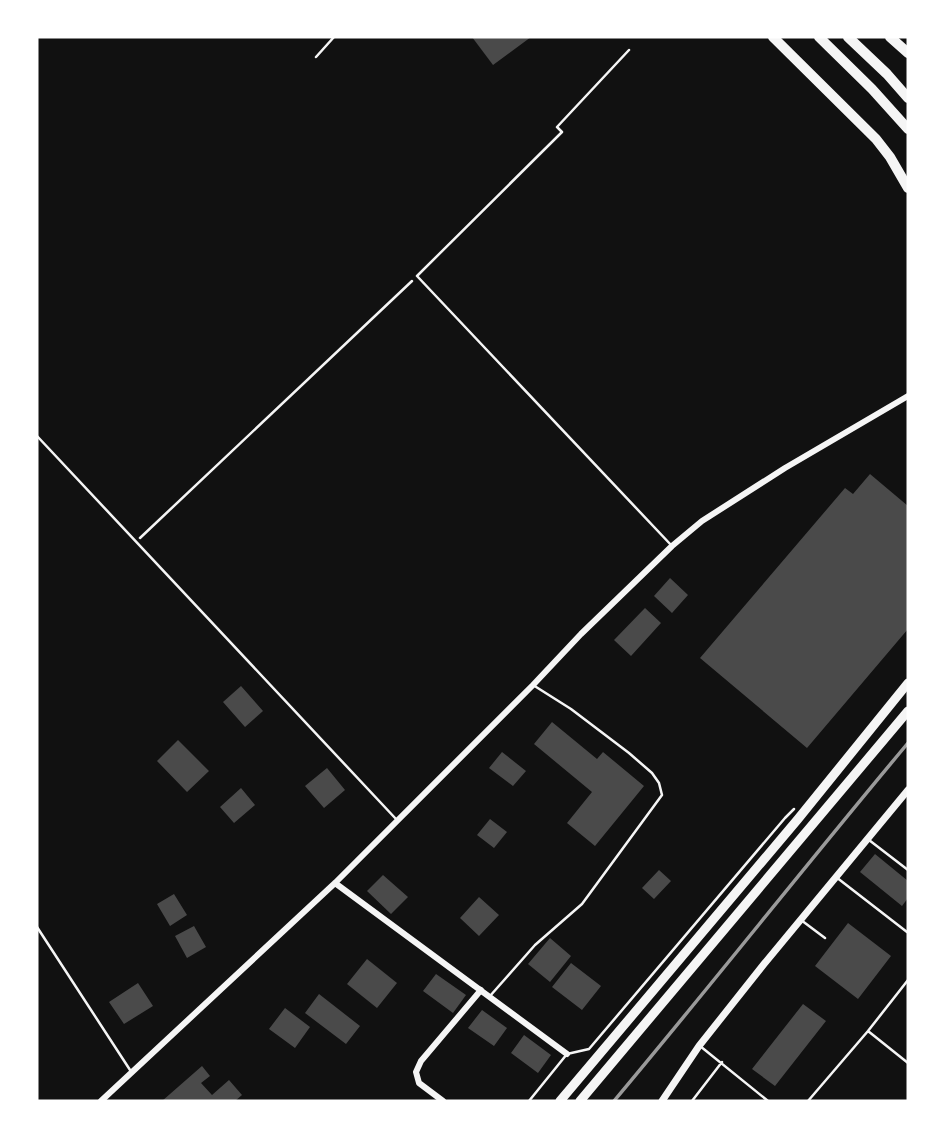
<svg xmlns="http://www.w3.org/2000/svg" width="945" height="1138" viewBox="0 0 945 1138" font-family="Overpass,sans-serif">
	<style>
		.building { fill: #4a4a4a }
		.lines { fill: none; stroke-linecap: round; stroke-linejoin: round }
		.path { stroke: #f5f5f5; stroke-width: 2.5 }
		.service { stroke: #f5f5f5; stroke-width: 2.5 }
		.minor { stroke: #f5f5f5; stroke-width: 6 }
		.tertiary { stroke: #f5f5f5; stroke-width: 7 }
		.primary { stroke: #f5f5f5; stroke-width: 9 }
		.trunk { stroke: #f5f5f5; stroke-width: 10 }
		.rail { stroke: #9a9a9a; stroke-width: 3.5 }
	</style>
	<rect width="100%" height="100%" fill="#111"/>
	<path class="building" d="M 472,37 L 531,37 L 493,65 Z
		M 870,474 L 908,506 L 908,629 L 807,748 L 700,658 L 845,488 L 853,494 Z
		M 670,578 L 688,595 L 672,613 L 654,596 Z
		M 645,608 L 661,623 L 631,656 L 614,640 Z
		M 241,686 L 263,711 L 245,727 L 223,702 Z
		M 552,722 L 597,759 L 603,752 L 644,786 L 595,846 L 567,823 L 592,792 L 534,744 Z
		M 178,740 L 209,771 L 187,792 L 157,761 Z
		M 502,752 L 526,771 L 513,786 L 489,768 Z
		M 327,768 L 345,790 L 324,808 L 305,786 Z
		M 241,788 L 255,805 L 234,823 L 220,807 Z
		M 490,819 L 507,832 L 494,848 L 477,835 Z
		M 875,854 L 908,881 L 908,898 L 902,906 L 860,872 Z
		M 659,870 L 671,881 L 654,899 L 642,888 Z
		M 383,875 L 408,897 L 391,914 L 367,891 Z
		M 174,894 L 187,915 L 170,926 L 157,904 Z
		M 479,897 L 499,915 L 479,936 L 460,918 Z
		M 848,923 L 891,956 L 858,999 L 815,966 Z
		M 194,926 L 206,947 L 187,958 L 175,936 Z
		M 550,938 L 571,956 L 550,982 L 528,964 Z
		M 367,959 L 397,983 L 377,1008 L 347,984 Z
		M 571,963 L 601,986 L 582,1010 L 552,987 Z
		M 436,974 L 466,995 L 453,1013 L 423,991 Z
		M 138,983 L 153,1006 L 124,1024 L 109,1002 Z
		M 319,994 L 360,1026 L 346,1044 L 305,1013 Z
		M 803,1004 L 826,1021 L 775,1086 L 752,1069 Z
		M 285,1008 L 310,1027 L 295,1048 L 269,1029 Z
		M 482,1010 L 507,1028 L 494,1046 L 468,1028 Z
		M 524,1035 L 551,1055 L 538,1073 L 511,1053 Z
		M 202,1066 L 210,1076 L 201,1083 L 212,1095 L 229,1080 L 242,1095 L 235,1101 L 162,1101 Z"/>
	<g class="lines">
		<path class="path" d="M 140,538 L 412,281"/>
		<path class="service" d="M 629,50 L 557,127 L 562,132 L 417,276 L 672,546
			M 316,57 L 334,37
			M 37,436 L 396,819
			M 869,840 L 908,870
			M 836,877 L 907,932
			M 801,920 L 825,938
			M 37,927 L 132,1073
			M 490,996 L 535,945 L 582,904 L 662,795 L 659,783 L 652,773 L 629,753 L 571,709 L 533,685
			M 868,1031 L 908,1063
			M 700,1046 L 768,1101
			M 529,1101 L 567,1054 L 589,1049 L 785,818 L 794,809
			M 692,1101 L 722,1062
			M 808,1101 L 868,1031 L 908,980"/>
		<path class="minor" d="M 335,883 L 567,1054
			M 101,1101 L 335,883 L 533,685 L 581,634 L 672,546 L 702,521 L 785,468 L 908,396
			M 443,1101 L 419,1083 L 416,1072 L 421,1061 L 481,990"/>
		<path class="tertiary" d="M 662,1101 L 699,1046 L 764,964 L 908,790"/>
		<path class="primary" d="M 560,1101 L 798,819 L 908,683
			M 580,1101 L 908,711"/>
		<path class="trunk" d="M 773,37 L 876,139 L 890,157 L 908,188
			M 819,37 L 872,89 L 908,129
			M 848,37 L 887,74 L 908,98
			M 890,37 L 908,53"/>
		<path class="rail" d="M 614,1101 C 713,983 809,861 908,743"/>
	</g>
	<rect width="945" height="1138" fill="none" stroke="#ffffff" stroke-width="77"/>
</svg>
